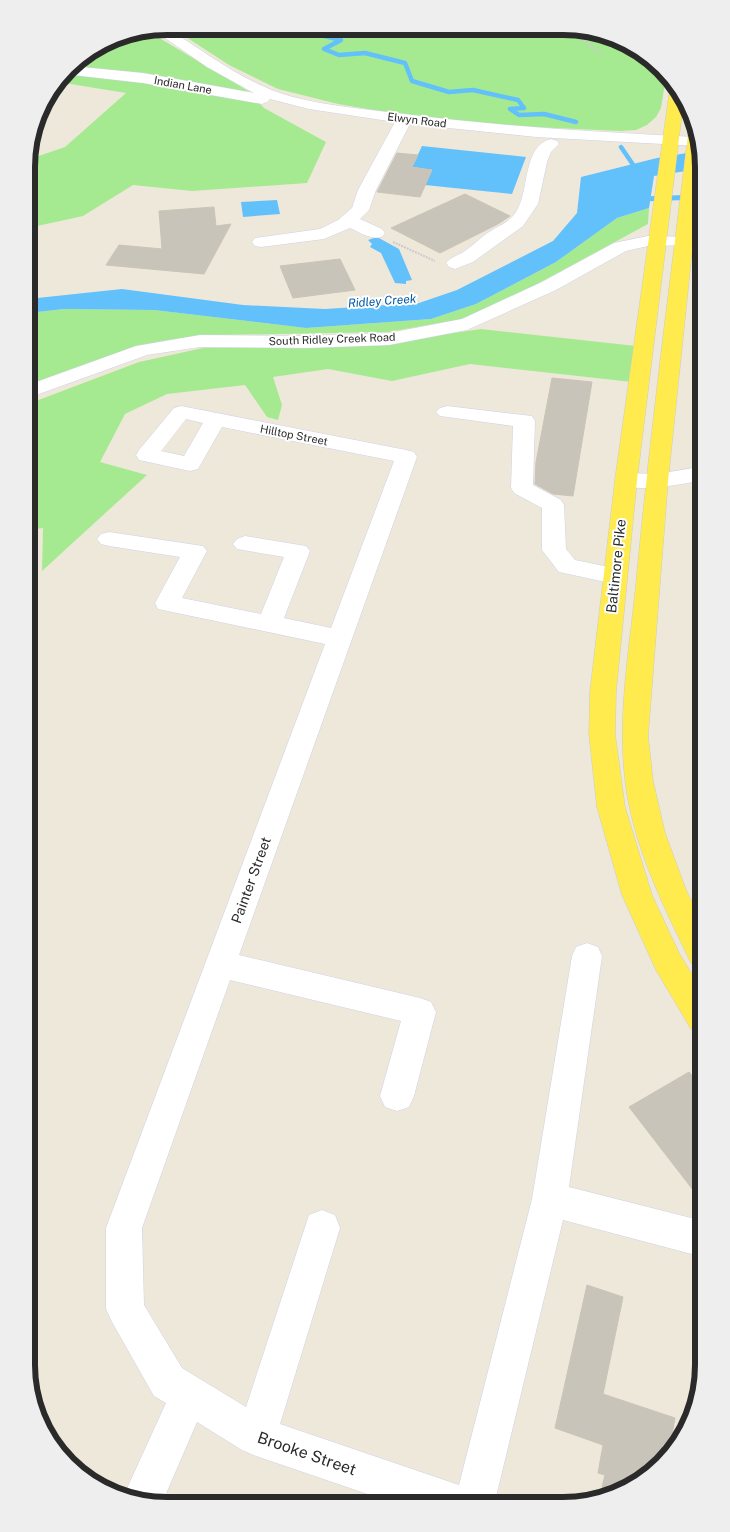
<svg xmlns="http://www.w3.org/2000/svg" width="730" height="1532" viewBox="0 0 730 1532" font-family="'Public Sans',sans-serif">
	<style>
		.green { fill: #a5ea91 }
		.water { fill: #62c0fb }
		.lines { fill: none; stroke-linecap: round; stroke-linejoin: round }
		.stream-far1 { stroke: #62c0fb; stroke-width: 4.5 }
		.stream { stroke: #62c0fb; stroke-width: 5 }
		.building { fill: #c9c4ba; stroke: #c9c4b4 }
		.minor-casing { stroke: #cfd1e5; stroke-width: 1 }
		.major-casing { stroke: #ccc; stroke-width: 1 }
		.path { stroke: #ccc; stroke-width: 2; stroke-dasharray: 2 1; stroke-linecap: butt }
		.minor { fill: #fff; fill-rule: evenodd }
		.major { fill: #ffeb4e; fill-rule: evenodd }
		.labels { text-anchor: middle; stroke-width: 4; stroke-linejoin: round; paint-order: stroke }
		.far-street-label { font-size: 11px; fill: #2a2a2a; stroke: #fff }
		.far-water-label { font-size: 12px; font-style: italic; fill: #005aa8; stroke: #fff }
		.street-label { font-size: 14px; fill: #2a2a2a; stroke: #fff }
		.near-street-label { font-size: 16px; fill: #2a2a2a; stroke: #fff }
		.rim { fill: none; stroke: #2a2a2a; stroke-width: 6 }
	</style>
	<rect width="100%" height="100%" fill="#eee8da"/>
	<path class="green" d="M 169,26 L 590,29 L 656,61 L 666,77 L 661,108 L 656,117 L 647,125 L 636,130 L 620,131 L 511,126 L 409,116 L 338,104 L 278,89 L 229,65 Z
		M 146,30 L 248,91 L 264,108 L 326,142 L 307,183 L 192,191 L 133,185 L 83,216 L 28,228 L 27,160 L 65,147 L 126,93 L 58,82 L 74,61 L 113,37 Z
		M 649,208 L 648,224 L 504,302 L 468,318 L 388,332 L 220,335 L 169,340 L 125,350 L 28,387 L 28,313 L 64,309 L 154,310 L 306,328 L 431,319 L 476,304 L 556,262 L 617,218 Z
		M 481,329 L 636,346 L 632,382 L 470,364 L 392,381 L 328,369 L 273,377 L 282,405 L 278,420 L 267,417 L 245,385 L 167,394 L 125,414 L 100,462 L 147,475 L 42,571 L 43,528 L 29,530 L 28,404 L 139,362 L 203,348 L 390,342 Z"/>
	<path class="water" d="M 422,146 L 526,157 L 512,194 L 425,185 L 432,170 L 412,167 Z
		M 699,151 L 699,169 L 654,176 L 649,208 L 617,218 L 556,262 L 476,304 L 431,319 L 306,328 L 154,310 L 64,309 L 28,313 L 28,299 L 122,289 L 243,305 L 325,309 L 419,303 L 457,290 L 553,241 L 577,213 L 581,177 L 657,158 Z
		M 277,200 L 280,214 L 243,217 L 241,202 Z
		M 377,237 L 399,249 L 412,280 L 406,281 L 406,284 L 395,283 L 381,253 L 370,247 L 372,244 L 368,240 Z"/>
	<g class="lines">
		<path class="stream-far1" d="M 295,27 L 295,29 L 341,40 L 324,49 L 339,55 L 365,53 L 405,63 L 412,81 L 449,92 L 473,90 L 518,100 L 524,108 L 510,109 L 519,115 L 544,114 L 576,122
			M 621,147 L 638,172"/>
		<path class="stream" d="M 642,199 L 699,197"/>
	</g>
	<path class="building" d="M 397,153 L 418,155 L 412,167 L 432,170 L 420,197 L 377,192 Z
		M 465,194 L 510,216 L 498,224 L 440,253 L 391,228 Z
		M 214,207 L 216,226 L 231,224 L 204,274 L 106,265 L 119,245 L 162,249 L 159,211 Z
		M 340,259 L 355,290 L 293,298 L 280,266 Z
		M 552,378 L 592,382 L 573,496 L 553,494 L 535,484 L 536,462 Z
		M 689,1072 L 702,1088 L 703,1203 L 629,1107 Z
		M 587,1285 L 623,1297 L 603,1394 L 675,1418 L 668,1458 L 616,1491 L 602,1487 L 605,1475 L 598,1473 L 603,1445 L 555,1428 Z"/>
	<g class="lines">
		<g class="minor-casing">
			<path id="minor" d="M 165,27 C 201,49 236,77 277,92 C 314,105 357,108 396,113 C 495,126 595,132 695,137 L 699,138 L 699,146 L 536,137 L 410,124 L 376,190 L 369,210 L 360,219 L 382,229 L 385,233 L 382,237 C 371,240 361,233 350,228 L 324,239 L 261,247 L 255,246 L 252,242 L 255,238 L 320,229 L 338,220 L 352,208 L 358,190 L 395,122 L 309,109 L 270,99 L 267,102 L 262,104 L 143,83 L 64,74 L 71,66 L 143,73 L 254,93 L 207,67 L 152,29 Z
				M 551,139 L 557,141 L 559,144 L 551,152 L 547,162 L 538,204 L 523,226 L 473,262 L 455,269 L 449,267 L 446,263 C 450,258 456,256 462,253 C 470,248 478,240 486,234 C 497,226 508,224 516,212 C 530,191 522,146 551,139 Z
				M 648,236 L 689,237 L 692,241 L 689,245 L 648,246 L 626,251 L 556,290 L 467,330 L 389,345 L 307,348 L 200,347 L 147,355 L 28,398 L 28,385 L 136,346 L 200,335 L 307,336 L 389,333 L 462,319 L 542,282 L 614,243 Z
				M 181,406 L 406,450 L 414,452 L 417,457 L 239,955 L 420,998 L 431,1002 L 436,1012 L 414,1096 L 409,1107 L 397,1111 L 385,1107 L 380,1096 L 401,1021 L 230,980 L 142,1228 L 144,1305 L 182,1368 L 246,1407 L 309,1215 L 322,1210 L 335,1215 L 340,1228 L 280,1424 L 459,1485 L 532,1199 L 572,956 L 576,947 L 587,943 L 598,947 L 602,956 L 569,1187 L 703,1221 L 703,1257 L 563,1220 L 495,1501 L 391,1502 L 256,1456 L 242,1450 L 197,1422 L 162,1503 L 140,1503 L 124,1495 L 166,1403 L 154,1396 L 112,1322 L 106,1309 L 106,1228 L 325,644 L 158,609 L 155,603 L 180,557 L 109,546 L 101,544 L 97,539 L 101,534 L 109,532 L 203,546 L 207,551 L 182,598 L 261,614 L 284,557 L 237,549 L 233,544 L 237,539 L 245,536 L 306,546 L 310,551 L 284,618 L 331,628 L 394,461 L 222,427 L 198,469 L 190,471 L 139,460 L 136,455 L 139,450 L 174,408 ZM 186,419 L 203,423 L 184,456 L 161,451 Z
				M 447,406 L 532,416 L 535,421 L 533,485 L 561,500 L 564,505 L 566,549 L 575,560 L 624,570 L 627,576 L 624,582 L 615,584 L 559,572 L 542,550 L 542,508 L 514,493 L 511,488 L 513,426 L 440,416 L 436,412 L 440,408 Z
				M 700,467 L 700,481 C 673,485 645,492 618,485 L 615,480 L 618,475 L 626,473 L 657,474 Z"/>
		</g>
		<g class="major-casing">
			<path id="major" d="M 674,91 L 683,105 L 637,480 L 616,692 L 615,734 L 625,807 L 652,895 L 679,953 L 702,991 L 702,1033 L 691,1029 L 656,970 L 622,895 L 597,807 L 589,734 L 590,692 L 615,480 L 669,95 Z
				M 694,123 L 699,130 L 699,184 L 668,481 L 648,736 L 653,781 L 665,833 L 686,890 L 702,922 L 702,967 L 691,963 C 663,905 632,844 625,779 C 617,711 631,641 637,574 C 651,425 671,276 689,127 Z"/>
		</g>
		<path class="path" d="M 516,28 L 551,29
			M 569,29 L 602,55
			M 393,242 L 435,261"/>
		<use href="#minor" class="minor"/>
		<use href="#major" class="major"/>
	</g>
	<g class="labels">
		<g class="far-street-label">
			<text transform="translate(183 85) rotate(10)" y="4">Indian Lane</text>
			<text transform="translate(417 120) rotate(7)" y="4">Elwyn Road</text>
			<text transform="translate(332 339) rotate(-2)" y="4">South Ridley Creek Road</text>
			<text transform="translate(294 435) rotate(11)" y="4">Hilltop Street</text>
		</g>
		<g class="far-water-label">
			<text transform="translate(382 301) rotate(-4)" y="4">Ridley Creek</text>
		</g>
		<g class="street-label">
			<text transform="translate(616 566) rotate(-84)" y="5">Baltimore Pike</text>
			<text transform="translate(251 880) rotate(-70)" y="5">Painter Street</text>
		</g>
		<g class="near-street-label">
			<text transform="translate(307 1453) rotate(19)" y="6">Brooke Street</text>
		</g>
	</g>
	<path d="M0 0H730V1532H0ZM167 35H563A132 132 0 0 1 695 167V1365A132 132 0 0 1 563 1497H167A132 132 0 0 1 35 1365V167A132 132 0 0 1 167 35Z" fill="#eee" fill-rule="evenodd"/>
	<path class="rim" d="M167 35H563A132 132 0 0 1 695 167V1365A132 132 0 0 1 563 1497H167A132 132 0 0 1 35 1365V167A132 132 0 0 1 167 35Z"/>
</svg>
